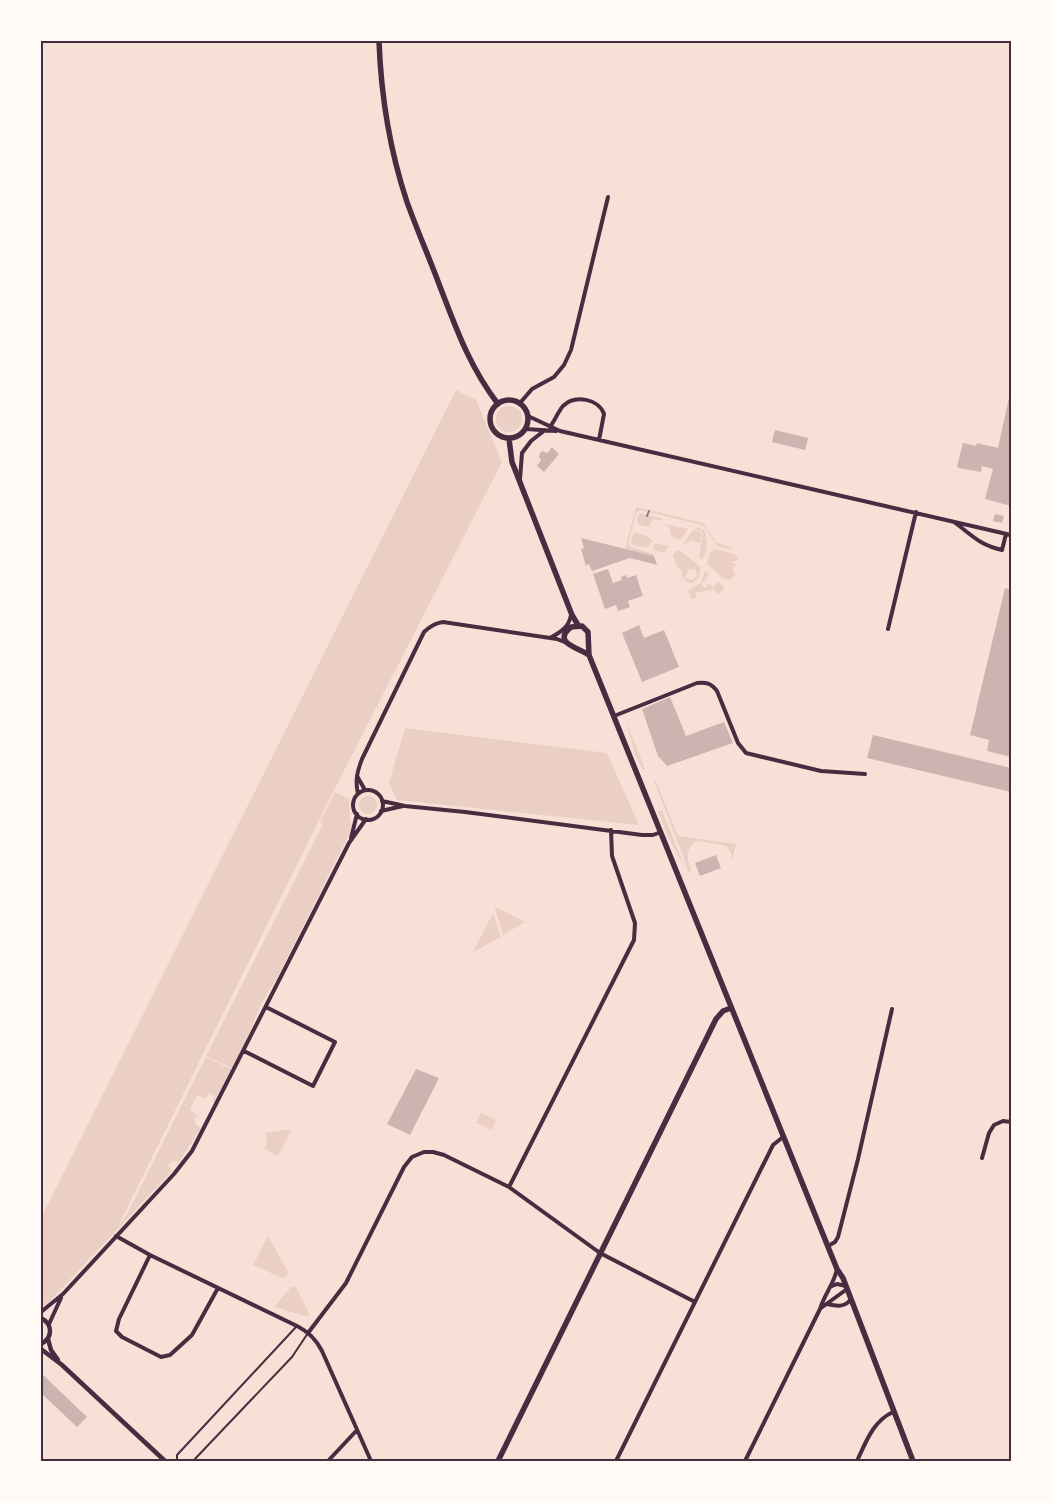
<svg xmlns="http://www.w3.org/2000/svg" width="1052" height="1502" viewBox="0 0 1052 1502" font-family="'Space Grotesk',sans-serif">
	<style>
		.green { fill: #ebcfc5 }
		.building { fill: #ccb4b1 }
		.lines { fill: none; stroke-linecap: round; stroke-linejoin: round }
		.service { stroke: #4a2c40; stroke-width: 2 }
		.minor { stroke: #4a2c40; stroke-width: 4 }
		.tertiary { stroke: #4a2c40; stroke-width: 4.5 }
		.primary { stroke: #4a2c40; stroke-width: 5.5 }
		.rail { stroke: #8f747c; stroke-width: 2 }
		.neatline { fill: none; stroke: #4a2c40; stroke-width: 2 }
	</style>
	<rect width="100%" height="100%" fill="#f7e1d7"/>
	<path class="green" d="M 456,390 L 476,400 L 502,462 L 328,802 L 119,1224 L 126,1216 L 206,1057 L 231,1069 L 214,1103 L 213,1102 L 215,1096 L 209,1093 L 206,1099 L 197,1095 L 190,1110 L 198,1116 L 196,1119 L 195,1115 L 194,1115 L 196,1125 L 201,1128 L 179,1162 L 172,1161 L 168,1165 L 172,1171 L 52,1299 L 41,1309 L 41,1218 Z
		M496 419a13 13 0 1 1 26 0a13 13 0 1 1-26 0Z
		M 636,507 L 703,523 L 716,542 L 732,548 L 731,549 L 717,546 L 706,529 L 702,525 L 641,510 L 636,513 L 628,544 L 631,547 L 653,554 L 654,556 L 625,549 Z
		M 641,513 L 661,518 L 664,521 L 653,519 L 649,527 L 639,525 L 637,522 L 638,515 Z
		M 666,524 L 688,529 L 680,540 L 677,538 L 676,539 L 670,534 L 670,529 Z
		M 697,527 L 704,530 C 709,540 707,552 702,560 L 699,558 L 703,534 L 701,531 L 694,529 Z
		M 693,530 L 701,533 L 701,542 L 697,543 L 692,540 L 685,544 L 683,543 Z
		M 634,532 L 647,536 L 653,541 L 646,548 L 633,545 L 631,542 Z
		M 655,543 L 669,546 L 664,553 L 654,550 L 653,547 Z
		M 715,549 L 734,554 L 738,557 L 737,561 L 732,561 L 732,563 L 737,564 L 736,566 L 734,566 L 732,571 L 735,572 L 733,578 L 730,580 L 724,579 L 707,564 L 710,553 Z
		M 676,551 L 681,551 L 701,568 C 699,576 699,582 690,583 L 683,579 L 686,578 L 693,580 L 697,575 L 695,570 L 689,569 L 685,577 L 682,578 L 681,570 L 678,568 L 673,556 Z
		M 705,571 L 709,575 L 701,585 L 705,588 L 709,584 L 713,587 L 718,582 L 723,586 L 724,590 L 717,594 L 715,589 L 695,593 L 696,598 L 691,599 L 688,590 L 701,583 Z
		M 626,721 L 645,769 L 643,770 L 635,755 Z
		M 405,728 L 607,753 L 639,825 L 397,800 L 389,783 Z
		M 654,781 L 656,781 L 678,836 L 736,844 L 732,861 L 731,853 L 726,846 L 700,841 L 695,842 C 685,850 687,859 691,871 L 688,872 L 685,861 Z
		M 335,792 L 349,799 L 350,822 L 352,824 L 347,839 L 278,976 L 260,1006 L 252,1027 L 232,1068 L 206,1056 L 315,840 L 323,824 L 320,822 Z
		M359 805a9 9 0 1 1 18 0a9 9 0 1 1-18 0Z
		M 662,810 L 685,868 L 669,839 L 658,811 Z
		M 496,907 L 525,922 L 503,935 L 495,909 Z
		M 492,915 L 494,915 L 501,937 L 473,952 Z
		M 481,1113 L 496,1120 L 492,1130 L 476,1123 Z
		M 292,1129 L 278,1156 L 264,1149 L 267,1143 L 265,1133 Z
		M 268,1236 L 289,1273 L 284,1279 L 253,1265 Z
		M 291,1287 L 296,1287 L 309,1313 L 309,1317 L 284,1310 L 275,1306 Z"/>
	<path class="building" d="M 1010,393 L 1011,393 L 1011,506 L 985,499 L 993,469 L 982,466 L 981,472 L 959,468 L 957,466 L 963,443 L 976,446 L 977,443 L 998,448 Z
		M 775,430 L 808,438 L 805,450 L 772,442 Z
		M 552,447 L 559,454 L 544,472 L 537,466 L 541,460 L 539,457 L 540,453 L 542,451 L 547,453 Z
		M 995,514 L 1004,516 L 1002,523 L 993,521 Z
		M 581,538 L 654,556 L 657,565 L 630,558 L 592,571 L 589,564 L 586,566 L 581,549 L 584,548 Z
		M 608,569 L 613,583 L 622,580 L 621,577 L 626,575 L 627,578 L 636,575 L 643,596 L 628,601 L 630,607 L 618,611 L 616,605 L 605,609 L 593,574 Z
		M 1005,588 L 1011,590 L 1011,757 L 987,751 L 989,740 L 970,735 Z
		M 639,625 L 644,638 L 664,630 L 679,667 L 642,682 L 622,633 Z
		M 670,697 L 686,736 L 724,722 L 733,743 L 667,766 L 658,756 L 642,709 Z
		M 873,735 L 1011,768 L 1011,792 L 867,758 Z
		M 716,855 L 721,868 L 700,876 L 695,863 Z
		M 416,1069 L 439,1078 L 410,1135 L 387,1124 Z
		M 41,1373 L 87,1417 L 77,1427 L 41,1393 Z"/>
	<g class="lines">
		<path class="service" d="M 177,1461 L 177,1455 L 296,1327
			M 193,1461 L 292,1357 L 308,1333"/>
		<path class="minor" d="M 520,403 L 532,389 L 554,377 L 564,365 L 571,350 L 608,197
			M 528,416 L 560,431 L 1011,535
			M 550,427 C 555,420 558,412 563,406 C 575,394 599,399 604,414 L 599,440
			M 526,429 L 556,431
			M 520,479 L 522,453 L 531,441 L 545,430
			M 954,522 C 972,535 979,545 1002,550 L 1006,534
			M 888,629 L 916,512
			M 550,638 C 561,632 569,627 571,615
			M 614,716 L 697,683 C 706,682 711,683 717,691 L 738,743 L 746,753 L 821,771 L 865,774
			M 357,776 L 365,790
			M353 805a15 15 0 1 1 30 0a15 15 0 1 1-30 0Z
			M 358,794 C 355,781 357,772 362,759 L 424,632 C 430,626 435,623 443,622 L 557,639 L 567,643
			M 382,801 L 405,806 L 465,812 L 642,835 L 653,835 L 661,832
			M 381,811 L 403,806
			M 351,838 L 357,814
			M 244,1051 L 313,1086 L 335,1042 L 266,1007
			M 982,1158 L 989,1133 L 994,1125 L 1003,1121 L 1011,1122
			M 509,1187 L 634,940 L 635,923 L 612,856 L 611,830
			M 116,1236 L 150,1255 L 297,1326 C 309,1332 316,1339 322,1351 L 371,1461
			M 828,1246 L 835,1242 L 838,1237 L 858,1159 L 892,1009
			M 150,1255 L 119,1319 L 116,1331 L 122,1337 L 161,1357 L 170,1355 L 192,1335 L 218,1288
			M 832,1286 L 837,1284 L 846,1286
			M 827,1304 C 836,1306 845,1308 851,1299
			M 821,1308 L 847,1289
			M 41,1312 L 63,1294 L 174,1174 L 192,1151 L 349,843 L 366,819
			M 49,1324 L 61,1298
			M 308,1333 L 346,1283 L 404,1167 L 412,1157 L 424,1152 L 433,1152 L 444,1155 L 509,1187 L 600,1253 L 695,1302
			M 328,1461 L 357,1430
			M 616,1461 L 773,1145 L 783,1137
			M 745,1461 L 820,1309 C 824,1295 834,1284 837,1269
			M 857,1461 C 866,1442 873,1421 893,1412"/>
		<path class="tertiary" d="M 41,1318 C 53,1324 53,1338 41,1344
			M 48,1339 L 51,1350 L 58,1360
			M 41,1349 L 62,1365 L 165,1461"/>
		<path class="primary" d="M 379,41 C 381,95 390,151 407,202 C 417,230 429,257 439,284 C 456,328 469,366 498,404
			M490 419a19 19 0 1 1 38 0a19 19 0 1 1-38 0Z
			M 509,439 L 512,462 L 572,615 L 578,625
			M 589,655 C 580,648 551,643 571,627 L 582,626 L 588,632 L 589,655 L 837,1269 L 843,1278 L 913,1461
			M 498,1461 L 716,1019 L 723,1011 L 731,1008"/>
		<path class="rail" d="M 647,516 L 649,511"/>
	</g>
	<rect width="1052" height="1502" fill="none" stroke="#fffaf5" stroke-width="85"/>
	<rect x="42" y="42" width="968" height="1418" class="neatline"/>
</svg>
